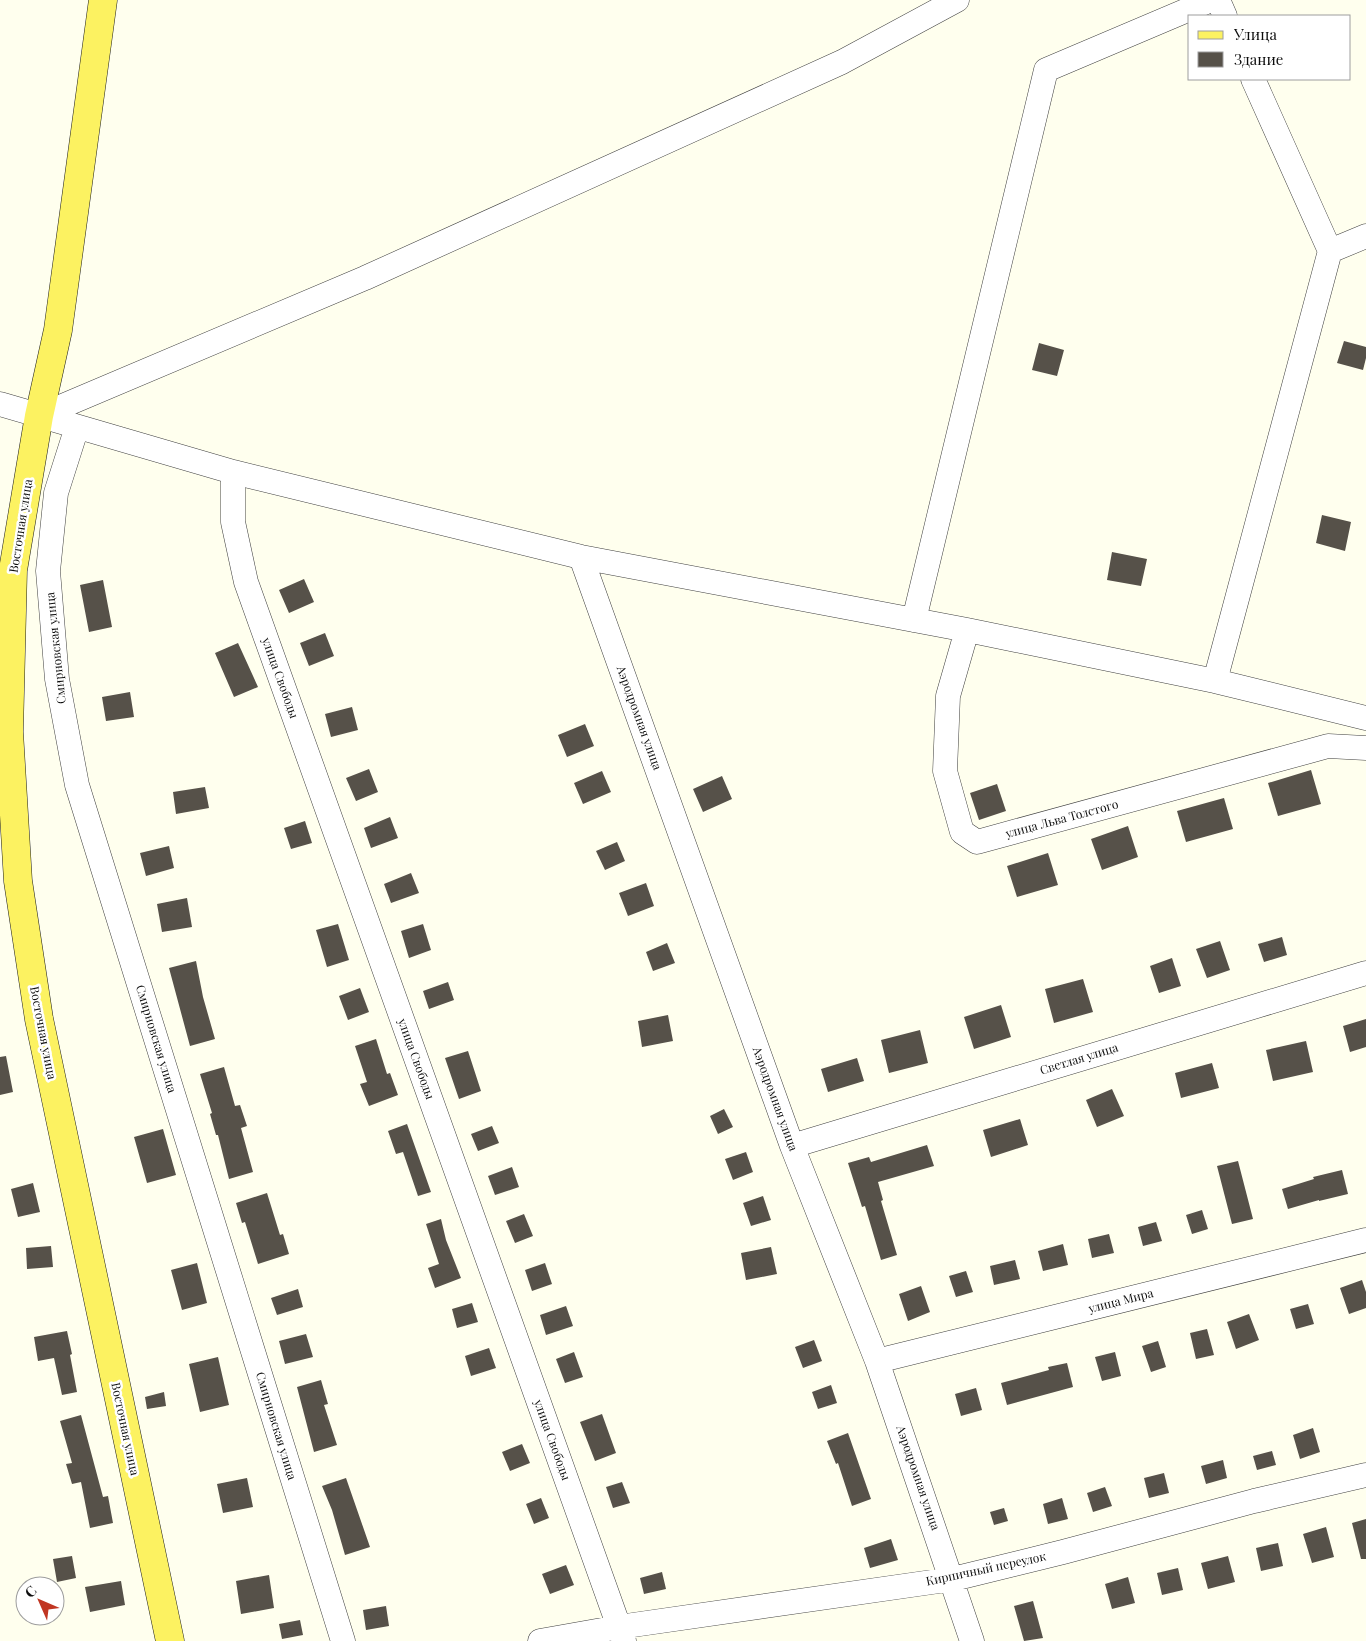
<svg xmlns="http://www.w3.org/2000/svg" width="1366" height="1641" viewBox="0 0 1366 1641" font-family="'Playfair Display',serif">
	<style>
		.building { fill: #565149 }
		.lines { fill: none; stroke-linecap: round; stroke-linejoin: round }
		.minor-casing { stroke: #404040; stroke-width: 25 }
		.major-casing { stroke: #1e1e1e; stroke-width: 29 }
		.minor { stroke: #fff; stroke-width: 24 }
		.major { stroke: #fcf261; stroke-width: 28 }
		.labels { text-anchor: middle; stroke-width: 5; stroke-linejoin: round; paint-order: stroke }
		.street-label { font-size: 12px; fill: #0d0d0d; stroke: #fff }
	</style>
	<rect width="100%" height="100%" fill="#ffe"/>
	<path class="building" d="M 1344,341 L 1366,347 L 1366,358 L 1363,370 L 1337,363 Z
		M 1039,343 L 1064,350 L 1057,376 L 1032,370 Z
		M 1322,515 L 1351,522 L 1345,551 L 1316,543 Z
		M 1112,552 L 1147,559 L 1141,586 L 1107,580 Z
		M 304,579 L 314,602 L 289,613 L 279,590 Z
		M 103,580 L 112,627 L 89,632 L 80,585 Z
		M 325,633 L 334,656 L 309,666 L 300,643 Z
		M 238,643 L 258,687 L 234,697 L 215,653 Z
		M 130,692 L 134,717 L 106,721 L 102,697 Z
		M 352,707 L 358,730 L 331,737 L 325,714 Z
		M 585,724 L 594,746 L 567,757 L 558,735 Z
		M 369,769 L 378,792 L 356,801 L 346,778 Z
		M 1311,770 L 1321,804 L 1278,816 L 1268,783 Z
		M 602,771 L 611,792 L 583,804 L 574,783 Z
		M 722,776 L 732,799 L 703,812 L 693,789 Z
		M 997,784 L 1006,811 L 979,820 L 970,793 Z
		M 205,787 L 209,808 L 176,814 L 173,792 Z
		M 1224,798 L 1233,829 L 1186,842 L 1177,811 Z
		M 390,817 L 398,838 L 371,848 L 364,828 Z
		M 305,821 L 312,843 L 291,849 L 284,828 Z
		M 1128,826 L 1138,857 L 1102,870 L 1091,839 Z
		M 617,842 L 625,861 L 605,870 L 596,851 Z
		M 169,846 L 174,868 L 146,876 L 140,853 Z
		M 1048,853 L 1058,885 L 1017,897 L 1007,866 Z
		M 411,873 L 419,893 L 391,903 L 384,884 Z
		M 646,883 L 654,906 L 628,916 L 619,893 Z
		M 187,898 L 192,927 L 162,932 L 157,904 Z
		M 338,924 L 349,960 L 327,967 L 316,930 Z
		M 423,924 L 431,950 L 409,958 L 401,931 Z
		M 1282,937 L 1287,955 L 1264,962 L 1258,944 Z
		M 1220,941 L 1230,970 L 1207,978 L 1196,949 Z
		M 667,943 L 675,963 L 653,971 L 646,952 Z
		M 1172,958 L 1181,986 L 1159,993 L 1150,966 Z
		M 196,961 L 203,997 L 215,1039 L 190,1046 L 169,968 Z
		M 1083,979 L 1093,1012 L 1054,1023 L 1045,989 Z
		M 448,982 L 454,1000 L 429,1009 L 423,991 Z
		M 360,988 L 369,1012 L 348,1020 L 339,996 Z
		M 1001,1005 L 1011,1037 L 974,1049 L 964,1017 Z
		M 668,1015 L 673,1041 L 642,1047 L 638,1021 Z
		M 1366,1019 L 1366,1047 L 1350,1052 L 1343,1026 Z
		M 920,1030 L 928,1063 L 889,1073 L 881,1040 Z
		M 376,1039 L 387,1074 L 390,1073 L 398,1095 L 369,1106 L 360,1084 L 367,1082 L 355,1046 Z
		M 1306,1041 L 1313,1072 L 1273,1081 L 1266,1050 Z
		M 468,1051 L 481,1091 L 459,1099 L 445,1058 Z
		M 6,1056 L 13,1092 L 0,1095 L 0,1057 Z
		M 857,1058 L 864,1081 L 828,1092 L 821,1069 Z
		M 1212,1063 L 1219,1088 L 1181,1098 L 1175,1073 Z
		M 224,1067 L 235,1106 L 240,1105 L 247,1126 L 241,1128 L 253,1172 L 229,1179 L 218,1135 L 216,1135 L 210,1114 L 212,1113 L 200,1074 Z
		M 1112,1089 L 1124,1116 L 1097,1127 L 1086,1100 Z
		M 724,1109 L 733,1127 L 718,1134 L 710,1116 Z
		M 1020,1119 L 1028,1145 L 991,1157 L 983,1130 Z
		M 407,1124 L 431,1192 L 418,1196 L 403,1152 L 396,1154 L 388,1131 Z
		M 492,1126 L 499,1143 L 478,1151 L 471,1134 Z
		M 163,1129 L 176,1175 L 147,1183 L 134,1137 Z
		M 927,1145 L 934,1166 L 878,1182 L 883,1200 L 881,1201 L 897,1255 L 881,1260 L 865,1206 L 862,1207 L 848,1163 L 869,1157 L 871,1162 Z
		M 746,1152 L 753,1172 L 733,1180 L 725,1159 Z
		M 1238,1161 L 1253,1219 L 1232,1224 L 1217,1166 Z
		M 512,1167 L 519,1187 L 495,1195 L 488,1176 Z
		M 1342,1170 L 1348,1194 L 1319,1201 L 1319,1200 L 1288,1209 L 1282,1189 L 1314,1179 L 1313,1177 Z
		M 33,1183 L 40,1212 L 18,1217 L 11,1189 Z
		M 267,1193 L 280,1235 L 283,1234 L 289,1254 L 258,1264 L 245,1222 L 242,1223 L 236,1203 Z
		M 763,1196 L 771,1220 L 751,1226 L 743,1203 Z
		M 1202,1210 L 1208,1229 L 1192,1234 L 1186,1215 Z
		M 524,1214 L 533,1236 L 515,1243 L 506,1221 Z
		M 441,1219 L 446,1240 L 461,1278 L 435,1288 L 428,1268 L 439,1264 L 426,1224 Z
		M 1156,1222 L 1162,1241 L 1143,1246 L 1138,1227 Z
		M 1109,1234 L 1114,1253 L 1092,1258 L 1088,1239 Z
		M 1063,1244 L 1068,1265 L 1043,1271 L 1038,1251 Z
		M 51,1246 L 53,1267 L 27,1269 L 26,1248 Z
		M 771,1247 L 777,1274 L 746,1280 L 741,1253 Z
		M 1015,1260 L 1020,1279 L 994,1285 L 990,1266 Z
		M 197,1263 L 207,1303 L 182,1310 L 171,1270 Z
		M 545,1263 L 552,1284 L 532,1291 L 525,1270 Z
		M 966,1271 L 973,1292 L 956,1297 L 949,1276 Z
		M 1362,1280 L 1366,1292 L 1366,1308 L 1349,1314 L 1340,1288 Z
		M 921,1286 L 930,1312 L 908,1321 L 899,1294 Z
		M 298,1289 L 303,1307 L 277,1315 L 271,1298 Z
		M 472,1303 L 478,1322 L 457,1328 L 452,1309 Z
		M 1308,1304 L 1314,1324 L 1296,1329 L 1290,1309 Z
		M 566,1306 L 573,1326 L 546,1335 L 540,1315 Z
		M 1249,1314 L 1259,1340 L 1236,1349 L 1227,1322 Z
		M 1207,1329 L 1214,1355 L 1196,1359 L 1190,1333 Z
		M 67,1331 L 72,1354 L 70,1355 L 77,1392 L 62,1395 L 54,1358 L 38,1361 L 34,1337 Z
		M 306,1334 L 313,1357 L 285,1364 L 279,1341 Z
		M 814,1340 L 822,1361 L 803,1368 L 795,1347 Z
		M 1158,1341 L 1166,1367 L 1151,1372 L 1142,1346 Z
		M 489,1348 L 496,1368 L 471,1376 L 465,1356 Z
		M 574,1352 L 583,1377 L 565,1383 L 556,1359 Z
		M 1115,1352 L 1121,1376 L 1102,1381 L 1095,1357 Z
		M 218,1357 L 229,1405 L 200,1412 L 189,1364 Z
		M 1067,1363 L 1073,1387 L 1007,1405 L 1001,1383 L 1049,1370 L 1048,1367 Z
		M 321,1380 L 328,1404 L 324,1405 L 337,1445 L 314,1452 L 297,1387 Z
		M 831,1385 L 837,1403 L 818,1409 L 812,1392 Z
		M 976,1388 L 982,1410 L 961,1416 L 955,1394 Z
		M 164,1392 L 166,1406 L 147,1409 L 145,1397 Z
		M 602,1414 L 616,1453 L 595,1461 L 580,1422 Z
		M 81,1415 L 103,1497 L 108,1496 L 113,1523 L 90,1528 L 81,1482 L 72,1484 L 66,1464 L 72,1463 L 60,1421 Z
		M 1313,1428 L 1320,1452 L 1300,1459 L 1293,1435 Z
		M 848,1433 L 871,1499 L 852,1506 L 838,1463 L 836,1464 L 827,1441 Z
		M 522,1444 L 530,1463 L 510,1471 L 502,1452 Z
		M 1272,1451 L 1276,1465 L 1257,1470 L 1253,1456 Z
		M 1223,1460 L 1227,1478 L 1206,1484 L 1201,1466 Z
		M 1164,1473 L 1169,1493 L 1149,1498 L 1144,1478 Z
		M 247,1478 L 253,1507 L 223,1513 L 217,1484 Z
		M 346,1478 L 370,1547 L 345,1555 L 332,1510 L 322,1486 Z
		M 622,1482 L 630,1503 L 613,1508 L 606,1487 Z
		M 1105,1487 L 1112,1506 L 1093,1512 L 1087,1493 Z
		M 541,1498 L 549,1518 L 534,1524 L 526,1504 Z
		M 1062,1498 L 1068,1519 L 1048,1524 L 1043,1504 Z
		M 1004,1508 L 1008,1521 L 994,1525 L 990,1512 Z
		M 1366,1519 L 1366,1559 L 1361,1559 L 1352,1523 Z
		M 1326,1527 L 1334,1557 L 1312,1563 L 1303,1534 Z
		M 891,1539 L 898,1560 L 870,1568 L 864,1548 Z
		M 1278,1543 L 1283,1566 L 1261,1571 L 1256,1548 Z
		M 72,1556 L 76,1578 L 57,1582 L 53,1559 Z
		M 1228,1556 L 1235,1582 L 1208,1589 L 1201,1563 Z
		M 566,1565 L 574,1585 L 550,1594 L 542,1574 Z
		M 1178,1568 L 1183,1590 L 1162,1595 L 1157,1573 Z
		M 662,1572 L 666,1589 L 644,1594 L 640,1578 Z
		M 269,1575 L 274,1608 L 241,1614 L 236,1581 Z
		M 1128,1577 L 1135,1603 L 1112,1609 L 1105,1584 Z
		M 121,1581 L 125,1605 L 90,1612 L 85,1587 Z
		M 1033,1601 L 1043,1638 L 1024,1641 L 1014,1606 Z
		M 386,1606 L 389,1626 L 366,1630 L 363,1610 Z
		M 300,1620 L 303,1635 L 282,1639 L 279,1624 Z"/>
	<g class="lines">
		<g class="minor-casing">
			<path id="minor" d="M 1218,0 L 1225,16
				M 1330,251 L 1366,236
				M 0,404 L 233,472 L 581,557 L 967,630 L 1215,681 L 1366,718
				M 39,416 L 365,278 L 842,62 L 957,0
				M 77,427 L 56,493 L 48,571 L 57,679 L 77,785 L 343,1641
				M 233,472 L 233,522 L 246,582 L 624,1641
				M 581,557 L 792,1146 L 877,1361 L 972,1641
				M 914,620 L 1046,70 L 1211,0
				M 967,630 L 948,696 L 945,771 L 962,832 L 977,842 L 1328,746 L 1366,748
				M 1215,681 L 1330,251 L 1253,79
				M 792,1146 L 1366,973
				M 877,1361 L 1366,1240
				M 540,1641 L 619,1627 L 953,1579 L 1063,1552 L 1254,1501 L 1366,1475"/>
		</g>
		<g class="major-casing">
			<path id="major" d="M 103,0 L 58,330 L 39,416 L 13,570 L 9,732 L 18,881 L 39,1019 L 170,1641"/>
		</g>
		<use href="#minor" class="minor"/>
		<use href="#major" class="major"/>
	</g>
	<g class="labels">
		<g class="street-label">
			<text transform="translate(21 526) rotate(-81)" y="4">Восточная улица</text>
			<text transform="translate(56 648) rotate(-96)" y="4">Смирновская улица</text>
			<text transform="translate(280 678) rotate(70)" y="4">улица Свободы</text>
			<text transform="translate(639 718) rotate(70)" y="4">Аэродромная улица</text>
			<text transform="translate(1062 819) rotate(-15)" y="4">улица Льва Толстого</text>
			<text transform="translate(43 1033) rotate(79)" y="4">Восточная улица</text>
			<text transform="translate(156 1039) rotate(73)" y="4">Смирновская улица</text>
			<text transform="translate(416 1059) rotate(70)" y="4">улица Свободы</text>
			<text transform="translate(1079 1059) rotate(-17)" y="4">Светлая улица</text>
			<text transform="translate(775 1099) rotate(70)" y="4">Аэродромная улица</text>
			<text transform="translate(1121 1301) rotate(-14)" y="4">улица Мира</text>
			<text transform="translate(276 1426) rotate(73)" y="4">Смирновская улица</text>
			<text transform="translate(125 1429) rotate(78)" y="4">Восточная улица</text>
			<text transform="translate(552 1440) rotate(70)" y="4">улица Свободы</text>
			<text transform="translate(918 1478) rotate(71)" y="4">Аэродромная улица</text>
			<text transform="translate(986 1569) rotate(-12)" y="4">Кирпичный переулок</text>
		</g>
	</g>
	<rect x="1188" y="15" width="162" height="65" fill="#ffffff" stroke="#9e9e9e"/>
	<rect x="1198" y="31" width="25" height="8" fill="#fcf261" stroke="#9e9e9e"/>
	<text x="1234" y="40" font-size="15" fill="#0d0d0d">Улица</text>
	<rect x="1198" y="52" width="25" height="15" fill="#565149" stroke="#9e9e9e"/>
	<text x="1234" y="65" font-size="15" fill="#0d0d0d">Здание</text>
	<g transform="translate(40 1601) rotate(315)"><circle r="24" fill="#ffffff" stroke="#9e9e9e"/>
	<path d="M0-4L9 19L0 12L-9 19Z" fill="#c13622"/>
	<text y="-8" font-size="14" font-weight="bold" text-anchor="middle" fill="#0d0d0d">С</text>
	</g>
</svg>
